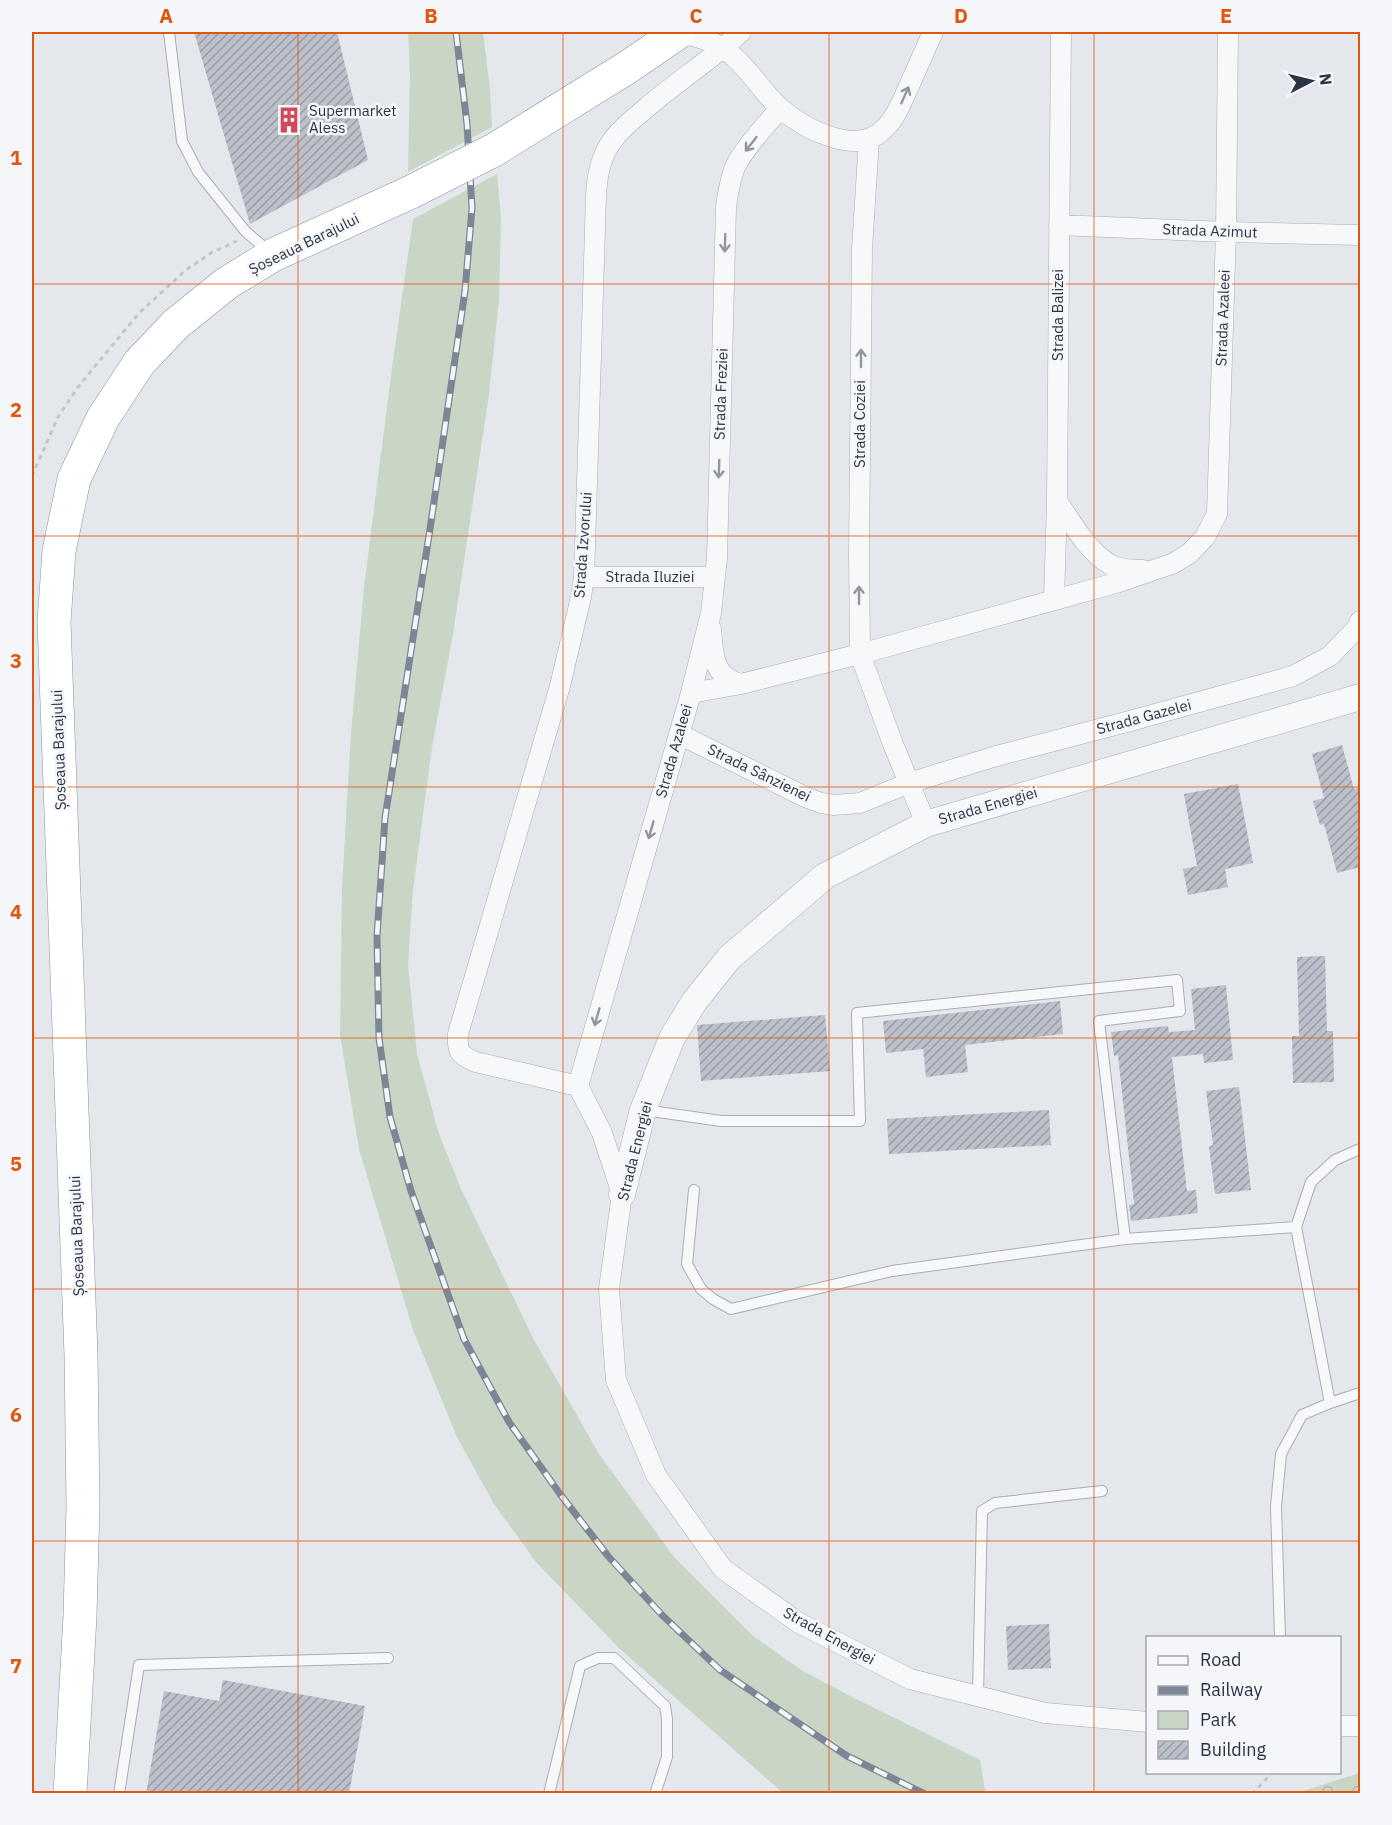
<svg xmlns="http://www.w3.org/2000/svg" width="1392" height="1825" viewBox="0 0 1392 1825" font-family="'IBM Plex Sans',sans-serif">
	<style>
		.green { fill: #c9d6c5 }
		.forest { fill: url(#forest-crowns) }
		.building { fill: url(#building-hatch) }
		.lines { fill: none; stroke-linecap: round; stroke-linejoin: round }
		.service-casing { stroke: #a9aeb7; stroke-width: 12 }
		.minor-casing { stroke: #a9aeb7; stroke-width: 21 }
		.tertiary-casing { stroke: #a9aeb7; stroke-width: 27 }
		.trunk-casing { stroke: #8b94a3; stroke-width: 34 }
		.path { stroke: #c2c5cb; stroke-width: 3; stroke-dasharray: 4.5 4.5; stroke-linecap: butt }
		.service { stroke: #f7f8fa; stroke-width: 10 }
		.minor { stroke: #f7f8fa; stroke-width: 20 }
		.tertiary { stroke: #f7f8fa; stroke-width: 26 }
		.trunk { stroke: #fff; stroke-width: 33 }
		.rail-casing { stroke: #7d8696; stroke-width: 7 }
		.rail { stroke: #f4f6f9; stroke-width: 4.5; stroke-dasharray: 14; stroke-linecap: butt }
		.trunk-bridge-casing { stroke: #8b94a3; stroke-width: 34; stroke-linecap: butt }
		.trunk-bridge { stroke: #fff; stroke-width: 33 }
		.oneway { stroke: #9196a0 }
		.grid { fill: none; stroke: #df570f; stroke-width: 1.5; stroke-opacity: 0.55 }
		.labels { text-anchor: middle; stroke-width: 5; stroke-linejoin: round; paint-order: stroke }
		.poi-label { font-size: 15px; fill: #2b3445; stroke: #f4f6f9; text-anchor: start }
		.street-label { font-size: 15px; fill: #2b3445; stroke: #f4f6f9 }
		.neatline { fill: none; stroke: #df570f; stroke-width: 2 }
		.grid-label { font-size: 20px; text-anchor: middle; font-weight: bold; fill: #df570f }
	</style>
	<defs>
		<pattern id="forest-crowns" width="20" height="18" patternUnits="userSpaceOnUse" patternTransform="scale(1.5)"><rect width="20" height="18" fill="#c9d6c5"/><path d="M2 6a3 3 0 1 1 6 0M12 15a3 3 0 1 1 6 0" fill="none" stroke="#adb8ab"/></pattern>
		<pattern id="building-hatch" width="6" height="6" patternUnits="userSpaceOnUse" patternTransform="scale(1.5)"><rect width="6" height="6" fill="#bbc0ca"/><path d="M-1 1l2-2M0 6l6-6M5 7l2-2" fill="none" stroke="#989da6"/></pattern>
	</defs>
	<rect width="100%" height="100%" fill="#e4e7ec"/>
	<path class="green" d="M 408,32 L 483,32 L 490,90 L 492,127 L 408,172 L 410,75 Z
		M 497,174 L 501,218 L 499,300 L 489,394 L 453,634 L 432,747 L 413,890 L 408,965 L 417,1054 L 439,1134 L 461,1189 L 533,1338 L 599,1454 L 674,1557 L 753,1636 L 803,1671 L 854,1698 L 980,1760 L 985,1790 L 991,1793 L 783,1793 L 619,1648 L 536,1562 L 494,1504 L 457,1437 L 413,1330 L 359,1149 L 340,1035 L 342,888 L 351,733 L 364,587 L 392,368 L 413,219 Z"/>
	<path class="forest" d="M 1360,1773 L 1360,1793 L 1299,1793 L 1306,1790 Z"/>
	<path class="building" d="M 194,32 L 337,32 L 368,160 L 250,224 Z
		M 1342,745 L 1354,789 L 1360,787 L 1360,867 L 1337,873 L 1324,824 L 1320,825 L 1313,801 L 1324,798 L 1312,754 Z
		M 1238,784 L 1253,863 L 1225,869 L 1228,887 L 1188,895 L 1183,869 L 1197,866 L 1184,794 Z
		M 1325,956 L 1327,1031 L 1333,1031 L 1334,1082 L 1293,1083 L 1292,1036 L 1299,1036 L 1297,957 Z
		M 1226,985 L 1233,1060 L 1204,1063 L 1203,1054 L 1172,1057 L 1187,1191 L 1196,1190 L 1198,1213 L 1131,1221 L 1129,1205 L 1134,1204 L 1118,1055 L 1114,1056 L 1111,1032 L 1168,1026 L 1169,1032 L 1195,1030 L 1191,989 Z
		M 1060,1001 L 1063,1034 L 965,1045 L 968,1072 L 926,1077 L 923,1049 L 886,1053 L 883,1021 Z
		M 825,1015 L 830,1071 L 701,1081 L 697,1025 Z
		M 1239,1087 L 1251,1190 L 1215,1194 L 1209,1147 L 1213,1145 L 1206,1091 Z
		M 1049,1110 L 1051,1145 L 889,1154 L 887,1119 Z
		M 1049,1624 L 1051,1668 L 1008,1670 L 1006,1626 Z
		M 223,1680 L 365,1706 L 349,1794 L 146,1794 L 164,1691 L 219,1701 Z"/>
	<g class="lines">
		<g class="service-casing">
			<path id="service" d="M 169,32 L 182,141 L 198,172 L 246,232 L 271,253
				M 644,1110 L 721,1121 L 860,1121 L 857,1013 L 1177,980 L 1180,1011 L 1099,1021 L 1125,1239 L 1296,1227 L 1311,1182 L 1335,1160 L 1360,1149
				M 694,1190 L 687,1264 L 701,1289 L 713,1299 L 731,1309 L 892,1271 L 1125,1239
				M 1296,1227 L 1330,1403
				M 1280,1638 L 1276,1506 L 1281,1454 L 1302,1415 L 1330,1403 L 1360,1393
				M 978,1696 L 982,1511 L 995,1503 L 1102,1491
				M 119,1794 L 139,1665 L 388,1658
				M 549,1794 L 580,1666 L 598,1658 L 614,1658 L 665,1706 L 667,1719 L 667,1757 L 655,1794"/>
		</g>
		<g class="minor-casing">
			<path id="minor" d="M 678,33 C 698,36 720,43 735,58 C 752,73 764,94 781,109 C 805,129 857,157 884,129 C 896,118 902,101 909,86 C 917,68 925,50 933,32
				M 780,108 C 766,126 747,144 736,165 C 730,178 728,193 726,207 L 717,558 L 711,613 L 691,693 L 578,1086 L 602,1133 L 622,1194 L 609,1289 L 616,1380 L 656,1475 L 723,1569 L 799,1623 L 910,1679 L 1045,1713 L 1148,1722
				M 869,139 L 862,249 L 859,554 L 860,654 L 893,744 L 926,824
				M 1059,225 L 1226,232 L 1360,235
				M 1057,501 C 1073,524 1087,551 1111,565 C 1120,570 1133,570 1143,570
				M 584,577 L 715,577
				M 1054,599 L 1057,501 L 1061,32
				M 711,629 C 713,655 713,677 741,684
				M 691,693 L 741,684 L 860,654 L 1116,583 L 1174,563 L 1190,553 L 1205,537 L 1217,514 L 1226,232 L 1228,32
				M 679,734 L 805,797 L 821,803 L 834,805 L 860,803 L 909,783 L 993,757 L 1130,721 L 1293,676 L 1330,656 L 1358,627 L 1360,621
				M 578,1086 L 476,1062 C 459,1055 457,1052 458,1034 L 560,686 L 581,597 L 584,577 L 595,230 C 596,203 594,173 607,149 C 616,132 631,121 645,109 C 676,82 711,60 741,32
				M 1340,1726 L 1360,1726"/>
		</g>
		<g class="tertiary-casing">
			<path id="tertiary" d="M 622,1194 L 643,1110 L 672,1038 L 694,1002 L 729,958 L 825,876 L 926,824 L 1360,697"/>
		</g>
		<g class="trunk-casing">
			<path id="trunk" d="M 494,150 L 628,67 L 679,32
				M 70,1794 L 80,1616 L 83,1506 L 81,1355 L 54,622 L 59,551 L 74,479 L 103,418 L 139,363 L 176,324 L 227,283 L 273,255 L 411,192"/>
		</g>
		<path class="path" d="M 32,476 L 58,417 L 78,387 L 139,313 L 186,270 L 211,253 L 237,241
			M 32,862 L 32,864
			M 1252,1794 L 1273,1772"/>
		<use href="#service" class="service"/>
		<use href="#minor" class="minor"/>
		<use href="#tertiary" class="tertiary"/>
		<use href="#trunk" class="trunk"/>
		<g class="rail-casing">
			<path id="rail" d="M 456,32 L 467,124 L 472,208 L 465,291 L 430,529 L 385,818 L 377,936 L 379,1038 L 390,1117 L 411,1191 L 464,1339 L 509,1422 L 560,1494 L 608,1556 L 662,1615 L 720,1670 L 847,1756 L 925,1794"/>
		</g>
		<use href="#rail" class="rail"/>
		<g class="trunk-bridge-casing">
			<path id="trunk-bridge" d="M 411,192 L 494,150"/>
		</g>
		<use href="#trunk-bridge" class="trunk-bridge"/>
	</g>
	<defs><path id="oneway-shaft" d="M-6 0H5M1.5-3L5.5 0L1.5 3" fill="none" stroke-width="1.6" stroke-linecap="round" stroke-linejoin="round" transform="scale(1.5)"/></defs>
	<g class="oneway">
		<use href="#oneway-shaft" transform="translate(905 95) rotate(-66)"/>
		<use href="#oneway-shaft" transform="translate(751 144) rotate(128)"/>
		<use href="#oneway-shaft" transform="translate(725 243) rotate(92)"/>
		<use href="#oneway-shaft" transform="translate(861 358) rotate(-90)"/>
		<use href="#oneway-shaft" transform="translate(719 469) rotate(92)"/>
		<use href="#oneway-shaft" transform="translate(859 595) rotate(-90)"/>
		<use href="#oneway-shaft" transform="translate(651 830) rotate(106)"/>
		<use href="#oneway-shaft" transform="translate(597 1017) rotate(106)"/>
	</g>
	<path class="grid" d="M 298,32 L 298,1794M 563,32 L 563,1794M 829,32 L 829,1794M 1094,32 L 1094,1794M 32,284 L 1360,284M 32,536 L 1360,536M 32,787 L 1360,787M 32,1038 L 1360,1038M 32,1289 L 1360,1289M 32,1541 L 1360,1541"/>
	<defs>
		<g id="building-bare" transform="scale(2.07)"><path d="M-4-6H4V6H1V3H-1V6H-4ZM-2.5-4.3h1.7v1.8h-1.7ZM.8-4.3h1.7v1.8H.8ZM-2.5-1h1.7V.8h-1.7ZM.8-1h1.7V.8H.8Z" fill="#d1495b" stroke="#f4f6f9" stroke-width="2.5" paint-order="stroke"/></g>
	</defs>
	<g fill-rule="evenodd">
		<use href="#building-bare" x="289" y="120"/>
	</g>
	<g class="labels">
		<g class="poi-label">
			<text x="309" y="116">Supermarket<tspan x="309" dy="17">Aless</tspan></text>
		</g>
		<g class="street-label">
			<text transform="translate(1210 231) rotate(2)" y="5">Strada Azimut</text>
			<text transform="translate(304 244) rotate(-26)" y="5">Șoseaua Barajului</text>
			<text transform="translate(1058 315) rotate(-90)" y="5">Strada Balizei</text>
			<text transform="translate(1223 318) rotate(-88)" y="5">Strada Azaleei</text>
			<text transform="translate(721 394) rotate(-88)" y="5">Strada Freziei</text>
			<text transform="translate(860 424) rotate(-90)" y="5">Strada Coziei</text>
			<text transform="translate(583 545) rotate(-86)" y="5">Strada Izvorului</text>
			<text x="650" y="582">Strada Iluziei</text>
			<text transform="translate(1144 717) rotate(-15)" y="5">Strada Gazelei</text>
			<text transform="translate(59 750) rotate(-92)" y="5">Șoseaua Barajului</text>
			<text transform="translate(674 751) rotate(-74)" y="5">Strada Azaleei</text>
			<text transform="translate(759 773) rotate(26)" y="5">Strada Sânzienei</text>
			<text transform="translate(988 806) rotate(-16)" y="5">Strada Energiei</text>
			<text transform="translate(635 1151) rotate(-76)" y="5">Strada Energiei</text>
			<text transform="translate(77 1236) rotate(-92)" y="5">Șoseaua Barajului</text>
			<text transform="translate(829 1636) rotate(29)" y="5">Strada Energiei</text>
		</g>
	</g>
	<rect width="1392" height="1825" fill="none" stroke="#f4f6f9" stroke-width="66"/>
	<rect x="1146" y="1636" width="195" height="138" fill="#f4f6f9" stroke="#a4a8b1" stroke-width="1.5"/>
	<rect x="1158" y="1656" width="30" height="9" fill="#f7f8fa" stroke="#a4a8b1" stroke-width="1.5"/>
	<text x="1200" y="1666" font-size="18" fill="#2b3445">Road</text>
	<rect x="1158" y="1686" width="30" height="9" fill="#7d8696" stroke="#a4a8b1" stroke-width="1.5"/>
	<text x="1200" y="1696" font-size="18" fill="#2b3445">Railway</text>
	<rect x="1158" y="1711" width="30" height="18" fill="#c9d6c5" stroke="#a4a8b1" stroke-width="1.5"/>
	<text x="1200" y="1726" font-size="18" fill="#2b3445">Park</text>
	<rect x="1158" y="1741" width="30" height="18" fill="url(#building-hatch)" stroke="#a4a8b1" stroke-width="1.5"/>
	<text x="1200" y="1756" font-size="18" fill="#2b3445">Building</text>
	<g transform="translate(1311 81) rotate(83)" stroke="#f4f6f9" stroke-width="4.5" paint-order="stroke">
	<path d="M0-4.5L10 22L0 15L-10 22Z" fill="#2b3445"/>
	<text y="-9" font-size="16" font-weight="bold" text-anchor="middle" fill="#2b3445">N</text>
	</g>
	<rect x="33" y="33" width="1326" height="1759" class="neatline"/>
	<g class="grid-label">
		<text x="166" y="23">A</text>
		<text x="431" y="23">B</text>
		<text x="696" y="23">C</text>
		<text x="961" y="23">D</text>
		<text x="1226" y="23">E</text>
		<text x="16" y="165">1</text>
		<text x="16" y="417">2</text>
		<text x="16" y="668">3</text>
		<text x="16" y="919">4</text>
		<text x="16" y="1171">5</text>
		<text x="16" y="1422">6</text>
		<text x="16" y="1673">7</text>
	</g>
</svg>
